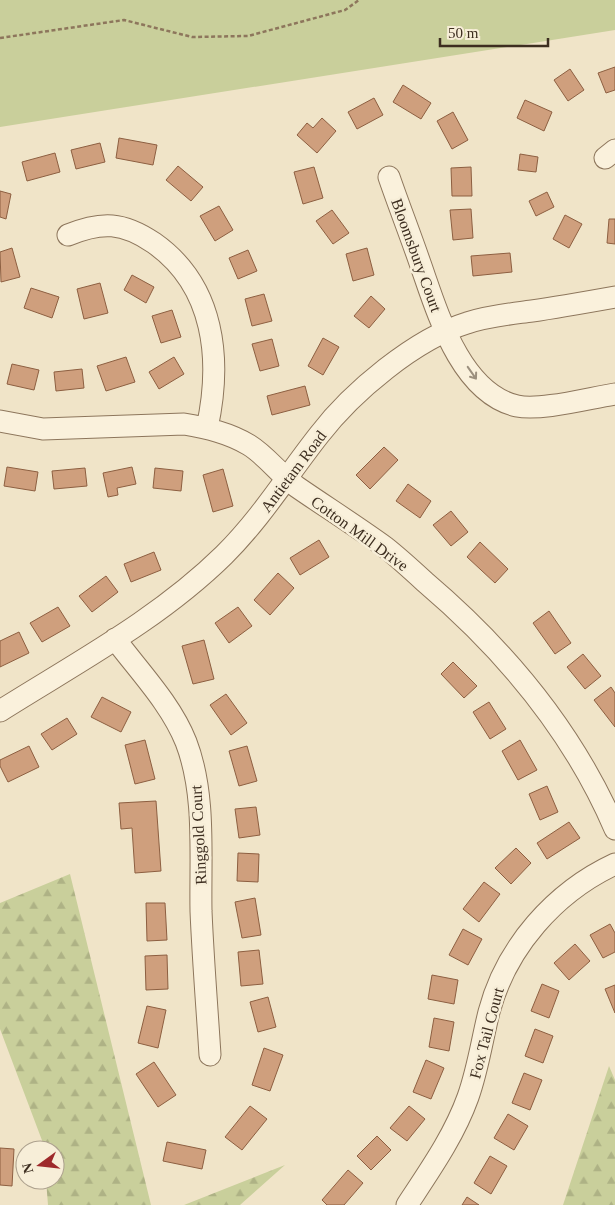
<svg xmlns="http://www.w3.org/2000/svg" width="615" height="1205" viewBox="0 0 615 1205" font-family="Georgia,serif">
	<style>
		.green { fill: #c9cf9b }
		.forest { fill: url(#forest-firs) }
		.building { fill: #cf9f7d; stroke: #8d5f41 }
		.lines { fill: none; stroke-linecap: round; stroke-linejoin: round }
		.minor-casing { stroke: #8d765c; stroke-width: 23 }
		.path { stroke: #8d765c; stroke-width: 2.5; stroke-dasharray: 4 2.5; stroke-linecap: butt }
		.minor { stroke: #faf1dc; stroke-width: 21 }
		.oneway { stroke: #9c907e }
		.labels { text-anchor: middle; stroke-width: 5; stroke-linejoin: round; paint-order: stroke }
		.street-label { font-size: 16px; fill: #3d2e20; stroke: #f7eed8 }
	</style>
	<defs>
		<pattern id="forest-firs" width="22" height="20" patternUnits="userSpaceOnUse" patternTransform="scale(1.25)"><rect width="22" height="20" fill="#c9cf9b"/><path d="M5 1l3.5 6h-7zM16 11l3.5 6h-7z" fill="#aeb285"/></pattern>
	</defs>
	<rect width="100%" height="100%" fill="#f0e4c8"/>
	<path class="green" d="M 0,0 L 615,0 L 615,30 L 0,127 Z"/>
	<path class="forest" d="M 70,874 L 151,1205 L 48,1205 L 46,1180 L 55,1180 L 55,1150 L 44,1150 L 43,1143 L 0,1029 L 0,903 Z
		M 609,1066 L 615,1080 L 615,1205 L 563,1205 Z
		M 285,1165 L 240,1205 L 184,1205 Z"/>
	<path class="building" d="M 615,67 L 615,90 L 606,93 L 598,73 Z
		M 570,69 L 584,90 L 568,101 L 554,80 Z
		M 403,85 L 431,103 L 421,119 L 393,102 Z
		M 374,98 L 383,115 L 357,129 L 348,112 Z
		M 525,100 L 552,112 L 544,131 L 517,118 Z
		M 453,112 L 468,140 L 452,149 L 437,121 Z
		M 322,118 L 336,131 L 317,153 L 297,135 L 307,123 L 313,128 Z
		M 119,138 L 157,145 L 153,165 L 116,158 Z
		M 100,143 L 105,162 L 76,169 L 71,150 Z
		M 55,153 L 60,172 L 27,181 L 22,162 Z
		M 520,154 L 538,157 L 536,172 L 518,170 Z
		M 178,166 L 203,187 L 191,201 L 166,180 Z
		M 314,167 L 323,198 L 303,204 L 294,172 Z
		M 471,167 L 472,196 L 452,196 L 451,168 Z
		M 0,191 L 11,194 L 6,219 L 0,217 Z
		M 547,192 L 554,207 L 536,216 L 529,201 Z
		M 219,206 L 233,230 L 215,241 L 200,216 Z
		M 471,209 L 473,238 L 453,240 L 450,210 Z
		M 332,210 L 349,233 L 333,244 L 316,221 Z
		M 565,215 L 582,224 L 569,248 L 553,239 Z
		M 609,219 L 615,219 L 615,244 L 607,243 Z
		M 12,248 L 20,277 L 1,282 L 0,252 Z
		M 367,248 L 374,275 L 353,281 L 346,254 Z
		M 248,250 L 257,271 L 238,279 L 229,258 Z
		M 510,253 L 512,272 L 473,276 L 471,256 Z
		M 132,275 L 154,287 L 146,303 L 124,290 Z
		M 100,283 L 108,313 L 84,319 L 77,289 Z
		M 31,288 L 59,297 L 52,318 L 24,308 Z
		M 264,294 L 272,321 L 252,326 L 245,299 Z
		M 371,296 L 385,309 L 369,328 L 354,316 Z
		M 172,310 L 181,337 L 161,343 L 152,316 Z
		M 323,338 L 339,347 L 323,375 L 308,366 Z
		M 272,339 L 279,366 L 260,371 L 252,344 Z
		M 126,357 L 135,382 L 106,391 L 97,366 Z
		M 174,357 L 184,374 L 159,389 L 149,372 Z
		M 12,364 L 39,370 L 34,390 L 7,384 Z
		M 82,369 L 84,388 L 56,391 L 54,372 Z
		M 305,386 L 310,405 L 272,415 L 267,396 Z
		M 384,447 L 398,460 L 370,489 L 356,475 Z
		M 7,467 L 38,472 L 35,491 L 4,486 Z
		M 132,467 L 136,484 L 117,488 L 118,495 L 108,497 L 103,473 Z
		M 85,468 L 87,486 L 54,489 L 52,471 Z
		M 155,468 L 183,471 L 181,491 L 153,488 Z
		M 223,469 L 233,506 L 213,512 L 203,475 Z
		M 408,484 L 431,501 L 420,518 L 396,501 Z
		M 451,511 L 468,532 L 451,546 L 433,525 Z
		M 319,540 L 329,557 L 300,575 L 290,558 Z
		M 480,542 L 508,569 L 495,583 L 467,557 Z
		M 154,552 L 161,570 L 131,582 L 124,564 Z
		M 278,573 L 294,588 L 270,615 L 254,600 Z
		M 106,576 L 118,592 L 92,612 L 79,596 Z
		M 58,607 L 70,626 L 42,642 L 30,623 Z
		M 238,607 L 252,626 L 229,643 L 215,623 Z
		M 549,611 L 571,643 L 555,654 L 533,623 Z
		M 19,632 L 29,653 L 0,667 L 0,641 Z
		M 204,640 L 214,679 L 193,684 L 182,646 Z
		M 583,654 L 601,676 L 585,689 L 567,667 Z
		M 453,662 L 477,686 L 464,698 L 441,674 Z
		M 611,687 L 615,693 L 615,727 L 594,700 Z
		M 226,694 L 247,723 L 231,735 L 210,705 Z
		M 102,697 L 131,712 L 121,732 L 91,717 Z
		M 489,702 L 506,729 L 490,739 L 473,712 Z
		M 67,718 L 77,734 L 52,750 L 41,734 Z
		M 145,740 L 155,779 L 135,784 L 125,745 Z
		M 520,740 L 537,770 L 518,780 L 502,751 Z
		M 29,746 L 39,767 L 8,782 L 0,766 L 0,760 Z
		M 247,746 L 257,781 L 239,786 L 229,751 Z
		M 547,786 L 558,812 L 540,820 L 529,794 Z
		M 156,801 L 161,871 L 135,873 L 132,828 L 121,829 L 119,803 Z
		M 256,807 L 260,835 L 239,838 L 235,809 Z
		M 569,822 L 580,838 L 547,859 L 537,843 Z
		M 516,848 L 531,863 L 511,884 L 495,868 Z
		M 238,853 L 259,854 L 258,882 L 237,881 Z
		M 484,882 L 500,894 L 479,922 L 463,909 Z
		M 255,898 L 261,935 L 242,938 L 235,902 Z
		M 146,903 L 165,903 L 167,940 L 147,941 Z
		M 610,924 L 615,933 L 615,952 L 603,958 L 590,935 Z
		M 463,929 L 482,939 L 468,965 L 449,955 Z
		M 575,944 L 590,961 L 569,980 L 554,963 Z
		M 259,950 L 263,984 L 241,986 L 238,952 Z
		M 167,955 L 168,989 L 146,990 L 145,956 Z
		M 432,975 L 458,980 L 454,1004 L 428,999 Z
		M 542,984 L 559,991 L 549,1018 L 531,1011 Z
		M 615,985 L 615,1013 L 605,989 Z
		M 268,997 L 276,1027 L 258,1032 L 250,1002 Z
		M 147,1006 L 166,1010 L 158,1048 L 138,1043 Z
		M 434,1018 L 454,1022 L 449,1051 L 429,1047 Z
		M 535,1029 L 553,1036 L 543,1063 L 525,1056 Z
		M 264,1048 L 283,1055 L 270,1091 L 252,1085 Z
		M 426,1060 L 444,1068 L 431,1099 L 413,1092 Z
		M 154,1062 L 176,1095 L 158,1107 L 136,1074 Z
		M 524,1073 L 542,1080 L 530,1110 L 512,1103 Z
		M 250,1106 L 267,1119 L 242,1150 L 225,1137 Z
		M 409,1106 L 425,1119 L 407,1141 L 390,1128 Z
		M 508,1114 L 528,1126 L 514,1150 L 494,1138 Z
		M 377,1136 L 391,1150 L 371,1170 L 357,1156 Z
		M 167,1142 L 206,1150 L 202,1169 L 163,1161 Z
		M 0,1148 L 14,1149 L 12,1186 L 0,1185 Z
		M 490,1156 L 507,1166 L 491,1194 L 474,1183 Z
		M 348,1170 L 363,1183 L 344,1205 L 327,1205 L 322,1200 Z
		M 467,1197 L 479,1205 L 462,1205 Z"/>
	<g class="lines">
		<g class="minor-casing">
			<path id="minor" d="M 605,158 L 615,150
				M 389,177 C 399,206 410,234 420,263 C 437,311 460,393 517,406 C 541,411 589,398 615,394
				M 68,235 C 102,221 123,222 154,243 C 215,286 222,360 207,428
				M 0,421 L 43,429 L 184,424 C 207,428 229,433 249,445 C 267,456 280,475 297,487 C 326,507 356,526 385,547 C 399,558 412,570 425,582 C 505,650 573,731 615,829
				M 115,639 C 139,671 171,704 186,742 C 206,794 200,855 201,911 C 203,959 207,1007 210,1055
				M 0,711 C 76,663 159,619 224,555 C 262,517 286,477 319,435 C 352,392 415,339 467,323 C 488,316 510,314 532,311 C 559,307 587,302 615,297
				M 407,1205 C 430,1170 454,1136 468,1097 C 478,1069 482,1040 489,1012 C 506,947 555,892 615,864"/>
		</g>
		<path class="path" d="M 0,38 L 124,20 L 192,37 L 248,36 L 345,10 L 359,0"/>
		<use href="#minor" class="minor"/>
	</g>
	<defs><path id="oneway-shaft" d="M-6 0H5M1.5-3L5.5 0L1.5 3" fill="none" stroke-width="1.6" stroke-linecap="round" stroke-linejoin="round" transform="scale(1.25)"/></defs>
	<use class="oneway" href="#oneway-shaft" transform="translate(472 373) rotate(55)"/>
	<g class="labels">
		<g class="street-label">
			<text transform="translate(417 255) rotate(70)" y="6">Bloomsbury Court</text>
			<text transform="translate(293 471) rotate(-53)" y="6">Antietam Road</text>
			<text transform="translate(360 533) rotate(36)" y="6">Cotton Mill Drive</text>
			<text transform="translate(198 835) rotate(-93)" y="6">Ringgold Court</text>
			<text transform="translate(486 1033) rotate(-75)" y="6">Fox Tail Court</text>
		</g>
	</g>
	<g transform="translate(40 1165) rotate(255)"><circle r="24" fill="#f7eed8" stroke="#ada18e"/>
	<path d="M0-4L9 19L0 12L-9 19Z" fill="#9e2a2b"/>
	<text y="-8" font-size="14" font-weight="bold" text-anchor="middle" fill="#3d2e20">N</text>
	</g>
	<path d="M440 38v8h108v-8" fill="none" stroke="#3d2e20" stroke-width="2.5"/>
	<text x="448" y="38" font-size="15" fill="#3d2e20" stroke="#f7eed8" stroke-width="4" paint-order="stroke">50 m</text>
</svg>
